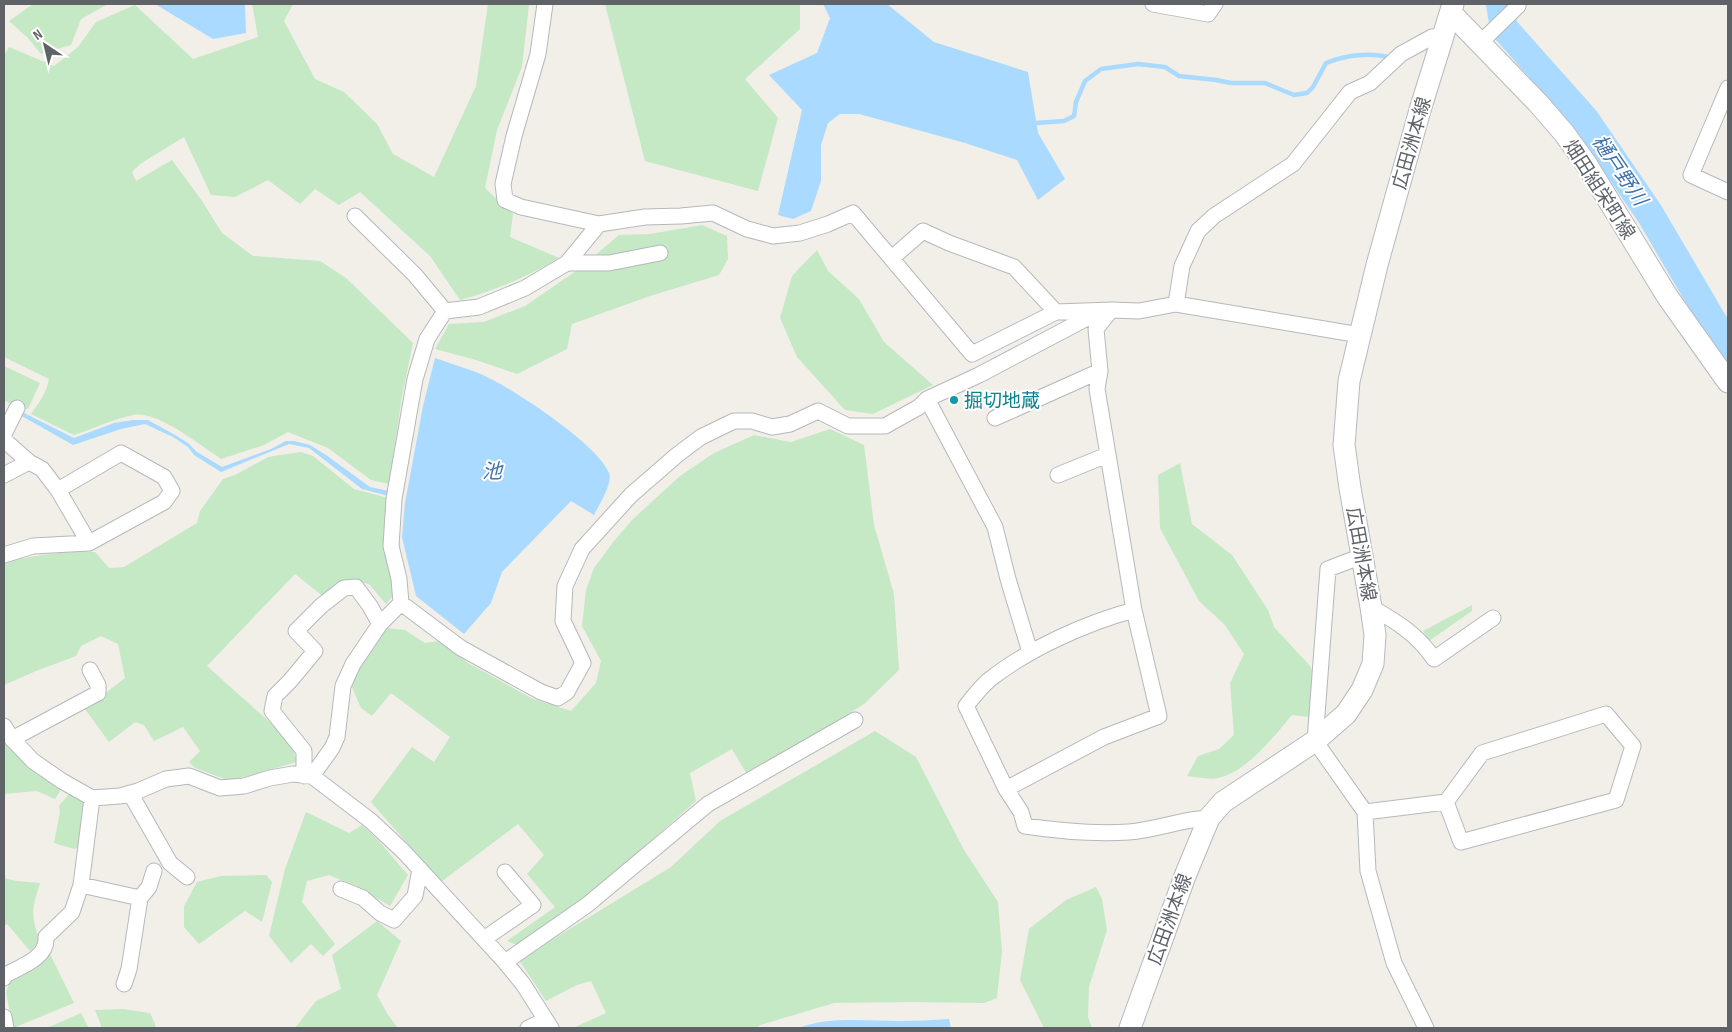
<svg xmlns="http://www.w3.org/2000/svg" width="1732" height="1032" viewBox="0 0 1732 1032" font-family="'Sofia Sans Condensed','Noto Sans JP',sans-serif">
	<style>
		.green { fill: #c5e8c5 }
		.water { fill: #aadaff }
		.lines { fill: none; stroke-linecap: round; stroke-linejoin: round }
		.stream { stroke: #aadaff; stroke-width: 4.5 }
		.river { stroke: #aadaff; stroke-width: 28 }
		.street-casing { stroke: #b5b8bc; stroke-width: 17 }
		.secondary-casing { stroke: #b6babf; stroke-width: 23 }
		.street { stroke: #fff; stroke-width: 15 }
		.secondary { stroke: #fff; stroke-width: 21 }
		.culture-dot { fill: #0f9aa8; stroke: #fff; stroke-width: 2 }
		.labels { text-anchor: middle; stroke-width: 4; stroke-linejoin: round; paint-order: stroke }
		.street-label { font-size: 19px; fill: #5f6368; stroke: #fff }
		.culture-label { font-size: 19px; fill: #0d838f; stroke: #fff; text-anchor: start }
		.water-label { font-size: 20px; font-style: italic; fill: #4174aa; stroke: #fff }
	</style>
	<rect width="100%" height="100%" fill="#f1efe8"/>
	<path class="green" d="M 33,4 L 108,4 L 81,19 L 71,45 L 41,54 L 28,38 L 9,21 Z
		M 252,4 L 293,4 L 284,21 L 315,79 L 344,92 L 377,124 L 393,154 L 434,177 L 476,86 L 488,4 L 529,4 L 522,67 L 497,130 L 485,188 L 513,214 L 510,237 L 559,258 C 526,277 497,290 460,300 L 430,256 L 360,192 L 339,205 L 315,189 L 300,204 L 268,180 L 235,197 L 211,195 L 184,137 L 140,164 L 132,172 L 136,181 L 172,160 L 202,201 L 222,233 L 253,256 L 320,261 L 346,278 L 413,343 L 402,396 L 389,484 L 371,480 L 328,448 L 288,432 L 264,445 L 221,459 C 200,445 157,410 133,415 C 113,419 93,429 74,435 L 31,414 C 39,403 47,392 49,379 L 4,357 L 4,56 L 9,47 L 54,66 L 78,47 L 96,22 L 135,5 L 193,59 L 258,37 Z
		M 605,4 L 800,4 L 800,29 L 745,79 L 778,118 L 758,191 L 645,161 Z
		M 702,225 L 727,236 L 728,259 L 719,275 L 650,296 L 572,324 L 567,349 L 517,374 L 476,360 L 435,349 L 449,324 L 484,322 L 525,306 L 579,269 L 619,235 L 650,234 Z
		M 817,250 L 828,271 L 859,299 L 884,342 L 933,385 L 873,414 L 845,410 L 797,357 L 780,318 L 792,276 Z
		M 4,366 L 40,383 L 28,409 L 17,408 L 4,400 Z
		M 830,429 L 864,445 L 874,525 L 894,594 L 899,670 L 864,704 L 748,776 L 732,749 L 690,773 L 696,801 L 579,904 L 517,945 L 507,941 L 555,907 L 527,874 L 544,855 L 518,824 L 441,882 L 371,802 L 412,747 L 434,762 L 450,737 L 391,693 L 372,716 L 361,708 L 351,685 L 371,648 L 387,628 L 405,630 L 425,643 L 439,641 L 468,663 L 533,699 L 571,711 L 596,683 L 601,661 L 582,626 L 586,590 L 594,568 L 614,541 L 632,520 L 680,476 L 714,453 L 754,435 L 791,442 Z
		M 301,452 L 313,456 L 354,489 L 388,498 L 389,502 L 383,542 L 395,576 L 395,593 L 386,604 L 369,584 L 349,579 L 324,597 L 295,574 L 207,666 L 274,726 L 292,746 L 297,762 L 230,781 L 195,768 L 189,762 L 200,751 L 183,727 L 154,741 L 144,725 L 135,722 L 109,742 L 85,709 L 125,678 L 118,644 L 101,636 L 81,646 L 76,656 L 36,671 L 4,685 L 4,563 C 33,555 65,551 95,552 L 109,568 L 124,567 L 197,523 L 200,511 L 223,479 L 235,475 L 268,457 Z
		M 1180,463 L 1192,524 L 1232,555 L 1268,610 L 1274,627 L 1310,666 L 1324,696 L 1318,718 L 1292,715 C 1274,736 1247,772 1218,778 C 1209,780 1196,777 1187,776 L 1198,756 L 1219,749 L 1234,735 L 1230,683 L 1244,654 L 1225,625 L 1199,601 L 1160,528 L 1158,475 Z
		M 1472,605 L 1472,611 L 1429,641 L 1423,631 Z
		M 875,731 L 916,757 L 964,850 L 998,902 L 1002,951 L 997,998 L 984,1003 L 912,1002 L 834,1003 L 760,1025 L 756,1028 L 573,1028 L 606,1013 L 591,981 L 577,985 L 546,1001 L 519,960 L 671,867 L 720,821 Z
		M 4,737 L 62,788 L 55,799 L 37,791 L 4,794 Z
		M 69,794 L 79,796 L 87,802 L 79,847 L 74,849 L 54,843 L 60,812 L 59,806 Z
		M 306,812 L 349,833 L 362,825 L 377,839 L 408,875 L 390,906 L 356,886 L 329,875 L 307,881 L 302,902 L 335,944 L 323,956 L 311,944 L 291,963 L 269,936 L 285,869 Z
		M 266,875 L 272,882 L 262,922 L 245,911 L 199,944 L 184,927 L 184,906 L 197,882 L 221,876 Z
		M 4,878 L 17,881 L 40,883 C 32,910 30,914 40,941 L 30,951 L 7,924 L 4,926 Z
		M 1096,887 L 1102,899 L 1107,930 L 1089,987 L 1088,1017 L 1092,1028 L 1044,1028 L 1020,980 L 1029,929 L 1066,900 Z
		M 377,921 L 401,941 L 377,995 L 388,1015 L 398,1028 L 295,1028 L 316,1001 L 341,989 L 332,955 Z
		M 49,952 L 74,1003 L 13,1028 L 6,992 L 11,978 Z
		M 123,1009 L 150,1013 L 155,1024 L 155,1028 L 102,1028 L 95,1010 Z
		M 81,1013 L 89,1028 L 47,1028 Z"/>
	<path class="water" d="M 155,4 L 245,4 L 246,33 L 213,39 Z
		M 823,4 L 887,4 L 934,42 L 1028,72 L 1038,133 L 1065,179 L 1038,200 L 1017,160 L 965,143 L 859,114 L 840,114 L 828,123 L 821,145 L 821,181 L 811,211 L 793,219 L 778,215 L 802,110 L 769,75 L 817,53 L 830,18 Z
		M 435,358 C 454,365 475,370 493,380 C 520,394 598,445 609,473 C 613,483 599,505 594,515 L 571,501 L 502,572 L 491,603 L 464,634 L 416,596 L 402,537 L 405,503 L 423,406 Z
		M 22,412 L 74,438 L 114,423 L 133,420 L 148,420 L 175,435 L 188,443 L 197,452 L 222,467 L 271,449 L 286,441 L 294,441 L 310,445 L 326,455 L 370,487 L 389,491 L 389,496 L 362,489 L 309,448 L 289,444 L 221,472 L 194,455 L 188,447 L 173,437 L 145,424 L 121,429 L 73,445 L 20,415 Z
		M 949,1019 L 951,1028 L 799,1028 C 828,1016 868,1021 899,1021 C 916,1021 932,1020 949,1019 Z"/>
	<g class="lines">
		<path class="stream" d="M 1036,123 L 1064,121 L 1074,116 L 1076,102 L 1085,81 L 1101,69 L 1138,64 L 1165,67 L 1179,76 L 1216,80 L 1231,83 L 1265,83 L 1294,95 L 1307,93 L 1313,87 L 1326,63 C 1345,55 1371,52 1391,58"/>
		<path class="river" d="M 1500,4 L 1504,28 L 1585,119 L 1650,214 L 1728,347"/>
		<g class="street-casing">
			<path id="street" d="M 545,4 L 538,54 L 514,136 L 503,184 L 505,200 L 521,207 L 599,224 L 645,217 L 681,216 L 713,213 L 747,229 L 773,236 L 800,233 L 828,224 L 853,213 L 972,354 L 1056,312 L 1111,310 L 1139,311 L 1176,304 L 1360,335
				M 1153,4 L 1208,14 L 1215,4
				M 1480,43 L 1518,6 L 1518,4
				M 1728,88 L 1691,175 L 1728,192
				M 355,216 L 415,275 L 445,311
				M 892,258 L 923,231 L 949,243 L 1014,267 L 1056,312
				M 567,263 L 609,263 L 660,253
				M 1176,304 L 1182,266 L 1198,231 L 1214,216 L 1293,164 L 1350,92 L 1370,83 L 1401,54 L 1432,37 L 1444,36
				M 1111,310 L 1096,329 L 1100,371 L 1097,389 L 1134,610 L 1159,716 L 1104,737 L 1006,789 L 1021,812 L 1025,826 C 1058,831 1095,834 1129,832 C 1156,830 1182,819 1209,818
				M 927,399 L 995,527 L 1008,579 L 1030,652
				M 995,418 L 1100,371
				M 4,434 L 17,408
				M 4,440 L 29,462 L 42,469 L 58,490
				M 4,475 L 29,462
				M 1058,475 L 1107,455
				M 4,555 L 33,546 L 89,543 L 164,502 L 172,491 L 164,477 L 121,453 L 58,490 L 89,543
				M 1362,556 L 1328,569 L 1315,741 L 1365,812 L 1368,871 L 1394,963 L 1426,1028
				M 401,603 L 461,648 L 541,692 L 558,698 L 567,692 L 583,663 L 563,621 L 565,586 L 582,549 L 631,495 L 677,455 L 701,437 L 734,421 L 752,421 L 772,427 L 790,424 L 818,411 L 848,426 L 885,426 L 919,407 L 927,399 L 979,375 L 1089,317 L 1098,314
				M 1371,607 C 1397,622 1417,634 1434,659 L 1493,618
				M 4,726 L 12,739 L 33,761 L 62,781 L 92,798 L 120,796 L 138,791 L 166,779 L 189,776 L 220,788 L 244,786 L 270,778 L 293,774 L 312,776 L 371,821 L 404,852 L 505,962 L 523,984 L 551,1028
				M 12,739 L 98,693 L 98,685 L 90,670
				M 304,776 L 304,751 L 272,711 L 275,696 L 290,681 L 315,651 L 296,631 L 321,606 L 344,588 L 356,587 L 370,606 L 380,624
				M 312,776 L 332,748 L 337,737 L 343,686 L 353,664 L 380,624 L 401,603 L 399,579 L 391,546 L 394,499 L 415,379 L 427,339 L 445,311 L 479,307 L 525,288 L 567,263 L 599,224
				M 1006,789 L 966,706 C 973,697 981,687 989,680 C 1028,649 1086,623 1134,610
				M 130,793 L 170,863 L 187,877
				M 1365,812 L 1446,802 L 1482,753 L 1606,714 L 1633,746 L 1616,800 L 1461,842 L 1446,802
				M 81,885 L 140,898 L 149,887 L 154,871
				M 341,889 L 363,898 L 380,913 L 394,920 L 415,896 L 420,869
				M 484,939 L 533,905 L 505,872
				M 505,962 L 587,905 L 708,804 L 855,720
				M 4,978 L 5,975 C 20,967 48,958 46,937 L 72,912 L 81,885 L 92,798
				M 124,984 L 129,969 L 140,898
				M 4,1017 L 6,1028
				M 528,1028 L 546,1020"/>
		</g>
		<g class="secondary-casing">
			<path id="secondary" d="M 1451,13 L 1538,103 L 1564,133 L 1587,165 L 1667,296 L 1728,382
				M 1130,1028 L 1185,876 L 1209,818 L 1223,802 L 1315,741 L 1346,714 L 1362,690 L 1373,664 L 1375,635 L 1371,607 L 1350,488 L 1344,445 L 1349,381 L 1377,265 L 1420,110 L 1453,4"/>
		</g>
		<use href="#street" class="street"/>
		<use href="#secondary" class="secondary"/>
	</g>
	<circle class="culture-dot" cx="954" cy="400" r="5"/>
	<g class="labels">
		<g class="street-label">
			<text transform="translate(1411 143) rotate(-74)" y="7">広田洲本線</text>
			<text transform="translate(1600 189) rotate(57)" y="7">畑田組栄町線</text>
			<text transform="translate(1362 554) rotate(80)" y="7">広田洲本線</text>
			<text transform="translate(1169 919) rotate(-70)" y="7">広田洲本線</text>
		</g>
		<g class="culture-label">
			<text x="964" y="407">掘切地蔵</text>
		</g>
		<g class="water-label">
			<text transform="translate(1620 170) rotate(56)" y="7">樋戸野川</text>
			<text x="492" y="478">池</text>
		</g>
	</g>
	<rect width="1732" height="1032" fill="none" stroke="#5f6368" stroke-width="10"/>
	<g transform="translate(45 45) rotate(325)" stroke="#ffffff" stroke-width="4" paint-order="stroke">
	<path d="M0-4L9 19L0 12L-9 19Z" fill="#5f6368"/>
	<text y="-8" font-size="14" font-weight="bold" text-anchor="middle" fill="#5f6368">N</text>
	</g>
</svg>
